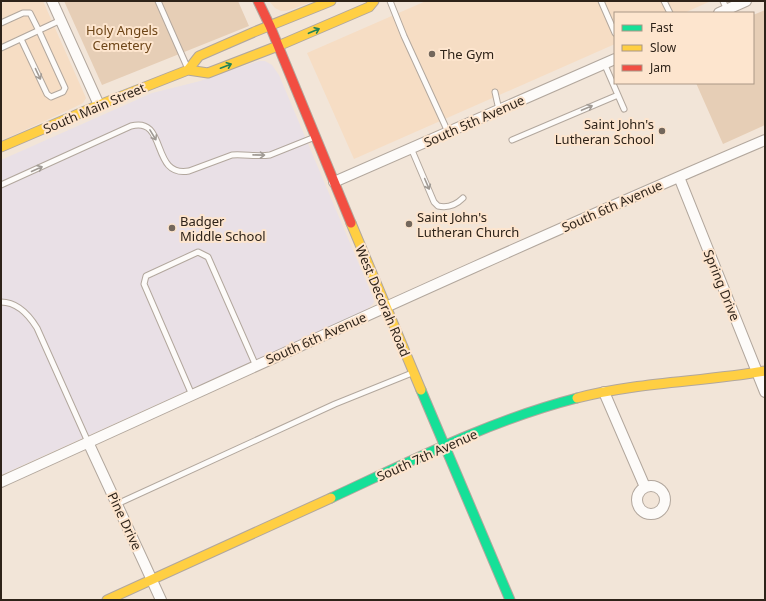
<svg xmlns="http://www.w3.org/2000/svg" width="766" height="601" viewBox="0 0 766 601" font-family="'Noto Sans',sans-serif">
	<style>
		.built { fill: #f6ddc4 }
		.education { fill: #e9e0e6 }
		.green { fill: #e6ceb6 }
		.lines { fill: none; stroke-linecap: round; stroke-linejoin: round }
		.lane-casing { stroke: #b2a79d; stroke-width: 7 }
		.street-casing { stroke: #b2a79d; stroke-width: 12 }
		.fast-casing { stroke: #b2a79d; stroke-width: 11 }
		.slow-casing { stroke: #b2a79d; stroke-width: 11 }
		.jam-casing { stroke: #b2a79d; stroke-width: 11 }
		.lane { stroke: #fdfbf9; stroke-width: 5 }
		.street { stroke: #fdfbf9; stroke-width: 10 }
		.fast { stroke: #16e098; stroke-width: 9 }
		.slow { stroke: #ffcf43; stroke-width: 9 }
		.jam { stroke: #f24e42; stroke-width: 9 }
		.oneway { stroke: #228258 }
		.oneway2 { stroke: #a09a94 }
		.poi-dot { fill: #73675c; stroke: #fde5ce; stroke-width: 1.5 }
		.labels { text-anchor: middle; stroke-width: 4; stroke-linejoin: round; paint-order: stroke }
		.park-label { font-size: 13px; fill: #6e4618; stroke: #fde5ce }
		.poi-label { font-size: 13px; fill: #2e2319; stroke: #fde5ce; text-anchor: start }
		.street-label { font-size: 13px; fill: #2e2319; stroke: #fde5ce }
	</style>
	<rect width="100%" height="100%" fill="#f2e5d8"/>
	<path class="built" d="M 7,1 L 43,1 L 86,98 L 83,103 L 73,108 L 1,141 L 1,4 Z
		M 269,1 L 314,1 L 293,9 L 286,11 L 281,11 L 275,8 Z
		M 426,1 L 667,1 L 672,13 L 615,13 L 615,44 L 354,159 L 307,53 Z
		M 668,1 L 711,1 L 684,13 L 673,13 Z"/>
	<path class="education" d="M 259,61 L 265,61 L 272,65 L 279,75 L 372,295 L 374,301 L 373,304 L 366,310 L 1,475 L 1,160 L 152,93 L 200,81 Z"/>
	<path class="green" d="M 64,1 L 238,1 L 249,26 L 102,85 Z
		M 765,10 L 765,125 L 723,144 L 696,83 L 753,83 L 753,15 Z"/>
	<g class="lines">
		<g class="lane-casing">
			<path id="lane" d="M 158,1 L 188,69
				M 390,1 L 404,36 L 448,132
				M 601,1 L 615,33
				M 664,1 L 670,13
				M 723,1 L 727,10
				M 1,23 L 23,13 L 30,13 L 39,31 L 65,88 L 63,92 L 51,97 L 47,94 L 21,39
				M 1,48 L 61,20
				M 604,63 L 624,109
				M 495,92 L 499,110
				M 512,140 L 618,95
				M 411,148 L 434,202 L 438,206 C 447,208 456,205 463,198
				M 1,185 L 131,126 C 168,116 150,178 189,171 L 232,155 C 245,154 257,157 270,155 L 315,137
				M 1,302 C 18,302 29,315 37,328 L 88,442
				M 192,395 L 144,284 L 146,276 L 198,252 L 208,257 L 256,366
				M 117,504 L 335,404 L 412,373"/>
		</g>
		<g class="street-casing">
			<path id="street" d="M 52,1 L 99,105
				M 719,13 L 746,1
				M 679,177 L 765,392
				M 334,182 L 615,59
				M 604,392 L 645,487
				M 88,442 L 145,565 L 161,600
				M 1,482 C 255,367 508,249 765,140
				M637 500a14 14 0 1 1 28 0a14 14 0 1 1-28 0Z"/>
		</g>
		<g class="fast-casing">
			<path id="fast" d="M 421,390 L 510,600
				M 331,498 C 411,461 491,420 577,398"/>
		</g>
		<g class="slow-casing">
			<path id="slow" d="M 188,70 L 208,73 L 278,46 L 369,7 L 374,1
				M 1,147 L 99,105 L 188,70 L 199,56 L 254,32 L 331,1
				M 351,223 L 421,390
				M 577,398 C 639,382 702,382 765,371
				M 107,600 L 331,498"/>
		</g>
		<g class="jam-casing">
			<path id="jam" d="M 258,1 L 270,26 L 351,223"/>
		</g>
		<use href="#lane" class="lane"/>
		<use href="#street" class="street"/>
		<use href="#fast" class="fast"/>
		<use href="#slow" class="slow"/>
		<use href="#jam" class="jam"/>
	</g>
	<defs><path id="oneway-shaft" d="M-6 0H5M1.5-3L5.5 0L1.5 3" fill="none" stroke-width="1.6" stroke-linecap="round" stroke-linejoin="round"/></defs>
	<g class="oneway">
		<use href="#oneway-shaft" transform="translate(314 31) rotate(-23)"/>
		<use href="#oneway-shaft" transform="translate(226 66) rotate(-21)"/>
	</g>
	<g class="oneway2">
		<use href="#oneway-shaft" transform="translate(38 74) rotate(65)"/>
		<use href="#oneway-shaft" transform="translate(587 108) rotate(-23)"/>
		<use href="#oneway-shaft" transform="translate(153 135) rotate(59)"/>
		<use href="#oneway-shaft" transform="translate(259 155) rotate(1)"/>
		<use href="#oneway-shaft" transform="translate(37 169) rotate(-24)"/>
		<use href="#oneway-shaft" transform="translate(427 184) rotate(67)"/>
	</g>
	<g class="poi-dot">
		<circle cx="432" cy="54" r="4"/>
		<circle cx="662" cy="131" r="4"/>
		<circle cx="409" cy="224" r="4"/>
		<circle cx="172" cy="228" r="4"/>
	</g>
	<g class="labels">
		<g class="park-label">
			<text x="122" y="35">Holy Angels<tspan x="122" dy="15">Cemetery</tspan></text>
		</g>
		<g class="poi-label">
			<text x="440" y="59">The Gym</text>
			<text x="654" y="129" text-anchor="end">Saint John's<tspan x="654" dy="15">Lutheran School</tspan></text>
			<text x="417" y="222">Saint John's<tspan x="417" dy="15">Lutheran Church</tspan></text>
			<text x="180" y="226">Badger<tspan x="180" dy="15">Middle School</tspan></text>
		</g>
		<g class="street-label">
			<text transform="translate(94 108) rotate(-23)" y="5">South Main Street</text>
			<text transform="translate(474 121) rotate(-24)" y="5">South 5th Avenue</text>
			<text transform="translate(612 206) rotate(-24)" y="5">South 6th Avenue</text>
			<text transform="translate(722 285) rotate(68)" y="5">Spring Drive</text>
			<text transform="translate(383 301) rotate(67)" y="5">West Decorah Road</text>
			<text transform="translate(316 338) rotate(-24)" y="5">South 6th Avenue</text>
			<text transform="translate(427 455) rotate(-24)" y="5">South 7th Avenue</text>
			<text transform="translate(125 521) rotate(65)" y="5">Pine Drive</text>
		</g>
	</g>
	<rect width="766" height="601" fill="none" stroke="#2e2319" stroke-width="4"/>
	<rect x="614" y="12" width="140" height="72" fill="#fde5ce" stroke="#aa9786"/>
	<rect x="622" y="25" width="20" height="6" fill="#16e098" stroke="#aa9786"/>
	<text x="650" y="32" font-size="12" fill="#2e2319">Fast</text>
	<rect x="622" y="45" width="20" height="6" fill="#ffcf43" stroke="#aa9786"/>
	<text x="650" y="52" font-size="12" fill="#2e2319">Slow</text>
	<rect x="622" y="65" width="20" height="6" fill="#f24e42" stroke="#aa9786"/>
	<text x="650" y="72" font-size="12" fill="#2e2319">Jam</text>
</svg>
